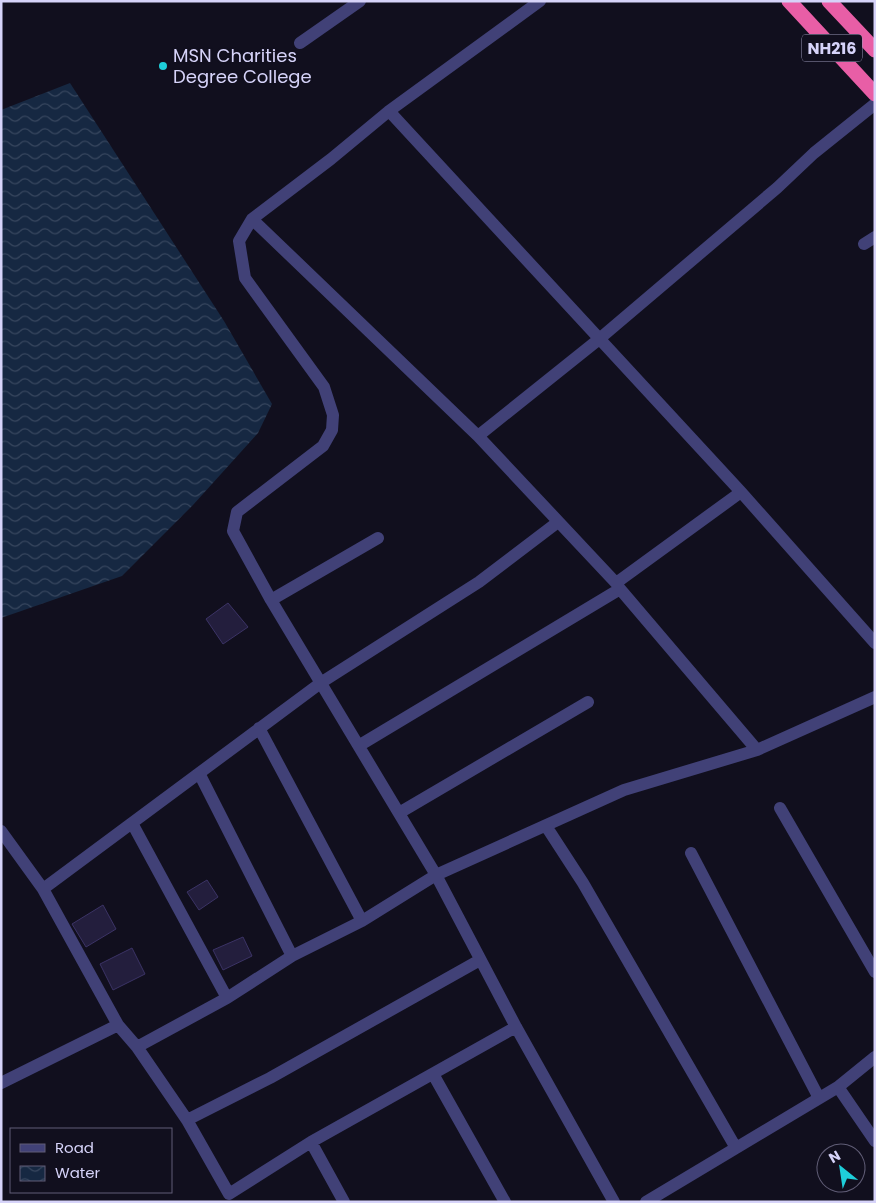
<svg xmlns="http://www.w3.org/2000/svg" width="876" height="1203" viewBox="0 0 876 1203" font-family="Poppins,sans-serif">
	<style>
		.water { fill: url(#water-waves) }
		.building { fill: #231e3d; stroke: #3b3365 }
		.lines { fill: none; stroke-linecap: round; stroke-linejoin: round }
		.minor { stroke: #414177; stroke-width: 12 }
		.highway { stroke: #e85ea6; stroke-width: 15 }
		.poi-dot { fill: #1eced9; stroke: #110f1e; stroke-width: 2 }
		.labels { text-anchor: middle; stroke-width: 4; stroke-linejoin: round; paint-order: stroke }
		.shield { fill: #110f1e; stroke: #9b98b7; stroke-width: 1 }
		.shield-label { font-size: 16px; font-weight: bold; fill: #d6d3f9 }
		.poi-label { font-size: 18px; fill: #d6d3f9; stroke: #110f1e; text-anchor: start }
	</style>
	<defs>
		<pattern id="water-waves" width="16" height="10" patternUnits="userSpaceOnUse" patternTransform="scale(1.25)"><rect width="16" height="10" fill="#162842"/><path d="M0 5q4-4 8 0t8 0" fill="none" stroke="#37465e"/></pattern>
	</defs>
	<rect width="100%" height="100%" fill="#110f1e"/>
	<path class="water" d="M 70,83 L 224,321 L 272,404 L 258,433 L 193,505 L 122,576 L 1,618 L 1,110 Z"/>
	<path class="building" d="M 228,603 L 248,627 L 223,644 L 206,619 Z
		M 207,880 L 218,897 L 199,910 L 187,892 Z
		M 103,905 L 116,929 L 86,947 L 72,924 Z
		M 243,937 L 252,956 L 223,970 L 213,950 Z
		M 132,948 L 145,974 L 113,990 L 100,964 Z"/>
	<g class="lines">
		<path class="minor" d="M 540,1 L 389,111 L 331,159 L 252,219 L 239,241 L 245,278 L 324,387 L 333,415 L 332,430 L 323,446 L 237,512 L 233,531 L 271,600 L 436,875 L 624,790 L 757,750 L 875,697
			M 300,43 L 360,1
			M 389,111 L 741,492 L 875,643
			M 252,219 L 478,436 L 616,583
			M 864,244 L 875,237
			M 478,436 L 598,340 L 777,188 L 814,153 L 875,104
			M 620,589 L 757,750
			M 271,600 L 378,538
			M 259,728 L 362,921
			M 360,745 L 620,589 L 616,583 L 741,492
			M 199,773 L 292,956
			M 780,808 L 875,972
			M 399,813 L 588,702
			M 132,823 L 227,998
			M 546,826 L 583,883 L 736,1148
			M 1,831 L 43,889
			M 691,853 L 819,1098
			M 516,1027 L 311,1142 L 229,1194 L 187,1120 L 137,1047 L 118,1025 L 43,889 L 322,682 L 479,582 L 558,522
			M 137,1047 L 227,998 L 292,956 L 362,921 L 436,875 L 516,1027 L 614,1202
			M 433,1074 L 505,1202
			M 1,1083 L 118,1025
			M 838,1087 L 875,1141
			M 187,1120 L 270,1078 L 480,960
			M 311,1142 L 344,1202
			M 646,1202 L 838,1087 L 875,1057"/>
		<path class="highway" d="M 789,1 L 875,94
			M 829,1 L 875,50"/>
	</g>
	<circle class="poi-dot" cx="163" cy="66" r="5"/>
	<g class="labels">
		<rect class="shield" x="802" y="34.5" width="60" height="27" rx="4"/>
		<g class="shield-label">
			<text x="832" y="54">NH216</text>
		</g>
		<g class="poi-label">
			<text x="173" y="62">MSN Charities<tspan x="173" dy="21">Degree College</tspan></text>
		</g>
	</g>
	<rect width="876" height="1203" fill="none" stroke="#d6d3f9" stroke-width="5"/>
	<rect x="10" y="1128" width="162" height="65" fill="#110f1e" stroke="#605d76"/>
	<rect x="20" y="1144" width="25" height="8" fill="#414177" stroke="#605d76"/>
	<text x="55" y="1153" font-size="15" fill="#d6d3f9">Road</text>
	<rect x="20" y="1166" width="25" height="15" fill="url(#water-waves)" stroke="#605d76"/>
	<text x="55" y="1178" font-size="15" fill="#d6d3f9">Water</text>
	<g transform="translate(841 1168) rotate(330)"><circle r="24" fill="#110f1e" stroke="#605d76"/>
	<path d="M0-4L9 19L0 12L-9 19Z" fill="#1eced9"/>
	<text y="-8" font-size="14" font-weight="bold" text-anchor="middle" fill="#d6d3f9">N</text>
	</g>
</svg>
